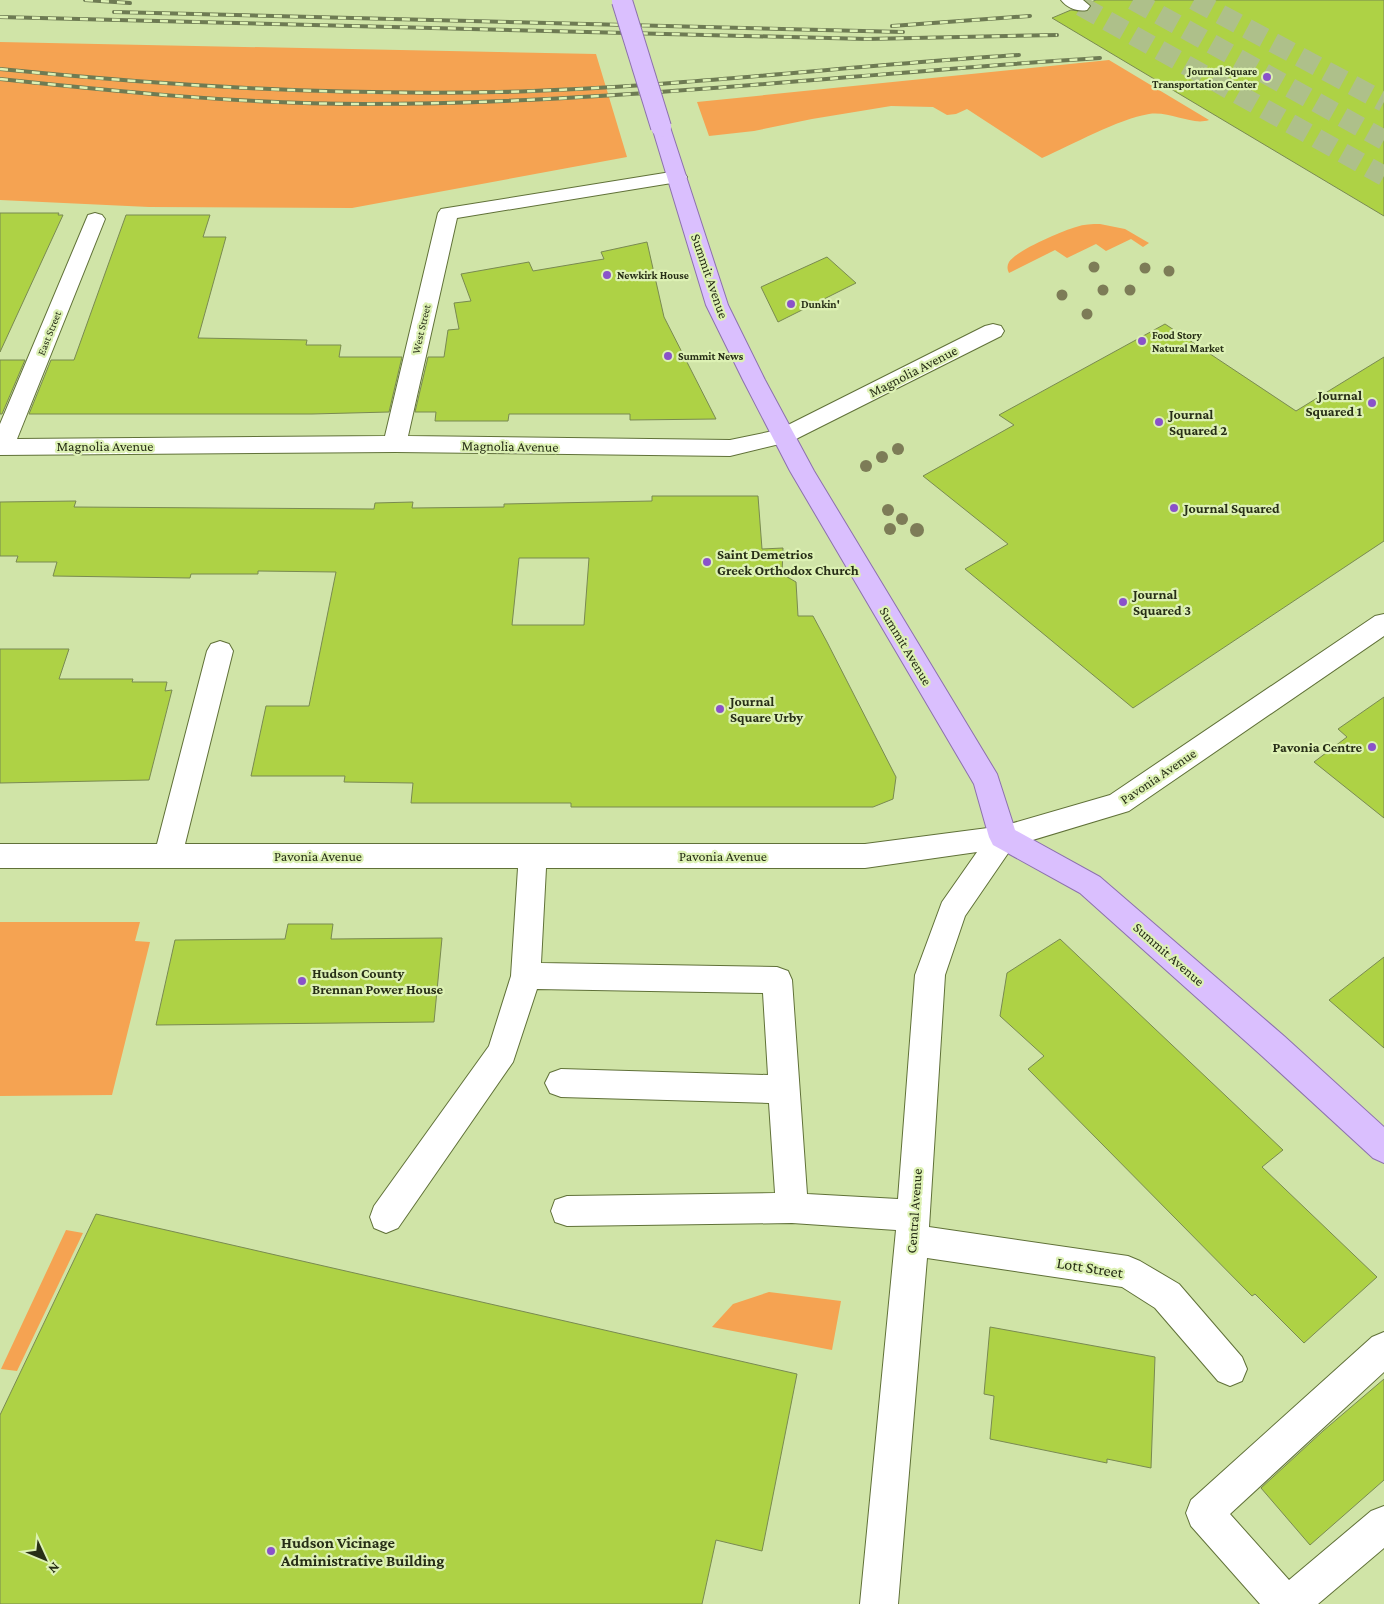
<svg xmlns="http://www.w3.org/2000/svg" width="1384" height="1604" viewBox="0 0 1384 1604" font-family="'Crimson Pro',serif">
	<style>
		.green { fill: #f5a352 }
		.building { fill: #aed245; stroke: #798a51; fill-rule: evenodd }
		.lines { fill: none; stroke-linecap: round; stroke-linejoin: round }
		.minor-tunnel { stroke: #aec08a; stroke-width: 20; stroke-dasharray: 20 10; stroke-linecap: butt }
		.minor-casing { stroke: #607138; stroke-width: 2 }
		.major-casing { stroke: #8c71ad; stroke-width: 2 }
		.minor { fill: #fff; fill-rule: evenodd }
		.major { fill: #dabffe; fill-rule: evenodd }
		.rail-casing { stroke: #6e7b53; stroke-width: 4 }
		.rail { stroke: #ddf1b4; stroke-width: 2.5; stroke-dasharray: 8; stroke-linecap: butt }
		.major-bridge-casing { stroke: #8c71ad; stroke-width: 22; stroke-linecap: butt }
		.major-bridge { stroke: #dabffe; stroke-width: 20 }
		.tree { fill: #7d7c57 }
		.poi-dot { fill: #8a52ca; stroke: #ddf1b4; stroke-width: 2 }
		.labels { text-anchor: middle; stroke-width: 4.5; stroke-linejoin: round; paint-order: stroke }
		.far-poi-label { font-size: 11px; font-weight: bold; fill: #272e16; stroke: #ddf1b4; text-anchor: start }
		.far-street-label { font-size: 11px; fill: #272e16; stroke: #ddf1b4 }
		.street-label { font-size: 14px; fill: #272e16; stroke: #ddf1b4 }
		.poi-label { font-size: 14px; font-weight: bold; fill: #272e16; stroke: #ddf1b4; text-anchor: start }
		.near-street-label { font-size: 16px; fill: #272e16; stroke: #ddf1b4 }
		.near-poi-label { font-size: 16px; font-weight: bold; fill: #272e16; stroke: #ddf1b4; text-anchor: start }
	</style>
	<rect width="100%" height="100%" fill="#d0e4a7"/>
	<path class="green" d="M 0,42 L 596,54 L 627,157 L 352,208 L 149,207 L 0,200 Z
		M 1109,60 L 1209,120 C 1192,126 1171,111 1149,114 C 1118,119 1072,145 1042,158 L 967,109 L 956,114 L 947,115 L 933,107 L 891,106 L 812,119 L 754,131 L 709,136 L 697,102 Z
		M 1100,224 L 1125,229 L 1149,243 L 1143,247 L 1131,239 L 1106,251 L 1096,244 L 1067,258 L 1055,250 L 1009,273 C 1007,269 1007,266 1009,262 C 1017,250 1062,231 1076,227 C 1084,224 1092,224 1100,224 Z
		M 0,922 L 140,922 L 135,941 L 150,942 L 112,1095 L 0,1096 Z
		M 66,1230 L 83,1233 L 17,1371 L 1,1369 Z
		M 769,1292 L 841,1301 L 832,1350 L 712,1327 L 733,1304 Z"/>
	<path class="building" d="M 1096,0 L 1384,0 L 1384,216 L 1052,18 L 1071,10 L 1087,12 L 1092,6 L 1089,3 Z
		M 0,213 L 59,213 L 58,215 L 63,215 L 0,352 Z
		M 126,215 L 210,215 L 203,237 L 226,237 L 198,338 L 307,340 L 306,345 L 341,345 L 339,357 L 402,357 L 389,412 L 312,414 L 29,414 L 51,360 L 74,360 Z
		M 647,242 L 664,317 L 716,419 L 630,420 L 630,414 L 509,414 L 508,421 L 435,421 L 436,412 L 415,412 L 428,357 L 444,357 L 448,330 L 459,329 L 454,303 L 471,301 L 461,274 L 529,262 L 533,271 L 604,259 L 601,252 Z
		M 827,257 L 856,283 L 778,322 L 761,287 Z
		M 1165,324 L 1296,411 L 1384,357 L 1384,541 L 1133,708 L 965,569 L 1008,544 L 923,476 L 1014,425 L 999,415 Z
		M 0,360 L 25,360 L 2,414 L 0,414 Z
		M 652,496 L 758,496 L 762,549 L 783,548 L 782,574 L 796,582 L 798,616 L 813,616 L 827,642 L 896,777 L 893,799 L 873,807 L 571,807 L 571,803 L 411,803 L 413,783 L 344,782 L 345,776 L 251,776 L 266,706 L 309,706 L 336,572 L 258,571 L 258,574 L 191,574 L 190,578 L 53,576 L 57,562 L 16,562 L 18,556 L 0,556 L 0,502 L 76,501 L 74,507 L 374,509 L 375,503 L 413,502 L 412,508 L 504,507 L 504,504 L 652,501 ZM 519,558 L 589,558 L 584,625 L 512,625 Z
		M 0,649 L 69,649 L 59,679 L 133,679 L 132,682 L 167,682 L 165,691 L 172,690 L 149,780 L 0,783 Z
		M 1384,697 L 1384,818 L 1314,762 L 1347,737 L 1338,729 Z
		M 288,924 L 333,924 L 331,939 L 442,938 L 434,1022 L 156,1025 L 175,940 L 285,939 Z
		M 1060,939 L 1283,1150 L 1262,1167 L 1377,1277 L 1304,1343 L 1255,1294 L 1252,1296 L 1028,1069 L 1044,1056 L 1000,1016 L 1007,973 Z
		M 1384,957 L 1384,1048 L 1329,1000 Z
		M 96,1214 L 797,1374 L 762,1551 L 716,1540 L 702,1604 L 0,1604 L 0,1415 Z
		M 990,1327 L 1155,1357 L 1151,1468 L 1107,1459 L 1107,1463 L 990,1439 L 994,1396 L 984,1394 Z
		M 1384,1379 L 1384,1480 L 1310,1545 L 1261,1488 L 1323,1431 Z"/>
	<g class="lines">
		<path class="minor-tunnel" d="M 1133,0 L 1384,140
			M 1194,0 L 1384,102
			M 1081,6 L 1384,176"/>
		<g class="minor-casing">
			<path id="minor" d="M 1061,0 L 1083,0 L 1090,6 L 1087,10 C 1078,12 1067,8 1061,0 Z
				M 677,171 L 684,173 L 687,177 L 684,181 L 457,218 L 408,436 L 730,440 L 778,430 L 985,326 L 993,324 L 1001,326 L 1004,331 L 1001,336 L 792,441 L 730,456 L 395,452 L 0,455 L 0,424 L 88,215 L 95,213 L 102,215 L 105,219 L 17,439 L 385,436 L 438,213 L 441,209 Z
				M 1384,614 L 1384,636 L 1129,811 L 1013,846 L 965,916 L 945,975 L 929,1227 L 1128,1256 L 1140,1261 L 1179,1284 L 1242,1357 L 1247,1369 L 1242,1381 L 1230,1386 L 1218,1381 L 1155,1308 L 1122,1287 L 927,1258 L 898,1604 L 860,1604 L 896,1230 L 792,1223 L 567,1226 L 555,1222 L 551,1211 L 555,1200 L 567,1196 L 775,1193 L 769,1103 L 561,1097 L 550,1093 L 545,1083 L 550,1073 L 561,1069 L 768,1075 L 763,993 L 537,989 L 513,1062 L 398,1228 L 386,1233 L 374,1228 L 370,1217 L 374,1206 L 489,1046 L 511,976 L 518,868 L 0,868 L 0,844 L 157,844 L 207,651 L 211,644 L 220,641 L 229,644 L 233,651 L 185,844 L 865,844 L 1003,826 L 1110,795 L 1375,616 ZM 977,852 L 942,902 L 915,975 L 898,1199 L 807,1194 L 792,980 L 788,971 L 777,967 L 541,963 L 546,868 L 865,868 Z
				M 1384,1332 L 1384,1372 L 1230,1514 L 1289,1580 L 1371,1511 L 1384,1506 L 1384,1548 L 1318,1604 L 1260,1604 L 1191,1526 L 1186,1513 L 1191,1500 L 1372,1337 Z"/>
		</g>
		<g class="major-casing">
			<path id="major" d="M 661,121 L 668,123 L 670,127 L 728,305 L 765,380 L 814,471 L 997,774 L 1015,830 L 1100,877 L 1284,1036 L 1384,1127 L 1384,1163 L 1373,1158 L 1262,1056 L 1080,893 L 993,845 L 989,837 L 974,784 L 790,471 L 743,380 L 706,305 L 652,127 L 654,123 Z"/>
		</g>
		<use href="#minor" class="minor"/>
		<use href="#major" class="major"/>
		<g class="rail-casing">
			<path id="rail" d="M 85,0 L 130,3
				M 114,12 L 903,32
				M 0,17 L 867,39 L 1057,35
				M 892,26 L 1030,16
				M 0,69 C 177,87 355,97 533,91 C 695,85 857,65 1019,55
				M 0,79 C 121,92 243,104 365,104 C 610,104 855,73 1100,58"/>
		</g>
		<use href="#rail" class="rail"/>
		<g class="major-bridge-casing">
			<path id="major-bridge" d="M 622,1 L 661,127"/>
		</g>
		<use href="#major-bridge" class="major-bridge"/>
	</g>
	<g class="tree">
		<circle cx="1094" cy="267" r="5.5"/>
		<circle cx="1145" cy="268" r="5.5"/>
		<circle cx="1169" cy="271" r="5.5"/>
		<circle cx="1103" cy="290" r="5.5"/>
		<circle cx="1130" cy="290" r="5.5"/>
		<circle cx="1062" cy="295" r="5.5"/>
		<circle cx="1087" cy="314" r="5.5"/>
		<circle cx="898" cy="449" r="6"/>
		<circle cx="882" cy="457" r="6"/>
		<circle cx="866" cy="466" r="6"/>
		<circle cx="888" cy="510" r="6"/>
		<circle cx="902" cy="519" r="6"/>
		<circle cx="890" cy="529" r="6"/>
		<circle cx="917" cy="530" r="7"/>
	</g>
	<g class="poi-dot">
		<circle cx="1267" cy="77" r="5"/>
		<circle cx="607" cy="275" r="5"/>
		<circle cx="791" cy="304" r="5"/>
		<circle cx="1142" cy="341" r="5"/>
		<circle cx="668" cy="356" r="5"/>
		<circle cx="1372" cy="403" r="5"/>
		<circle cx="1159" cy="422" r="5"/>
		<circle cx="1174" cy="508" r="5"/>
		<circle cx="707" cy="562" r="5"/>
		<circle cx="1123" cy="602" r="5"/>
		<circle cx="720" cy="709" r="5"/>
		<circle cx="1372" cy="747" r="5"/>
		<circle cx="302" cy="981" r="5"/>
		<circle cx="271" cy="1551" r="5"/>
	</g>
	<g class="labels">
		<g class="far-poi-label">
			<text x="1257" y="75" text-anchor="end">Journal Square<tspan x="1257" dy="13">Transportation Center</tspan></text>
			<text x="617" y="279">Newkirk House</text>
			<text x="801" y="308">Dunkin'</text>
			<text x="1152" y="339">Food Story<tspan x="1152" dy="13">Natural Market</tspan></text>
			<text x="678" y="360">Summit News</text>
		</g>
		<g class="far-street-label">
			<text transform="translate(421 329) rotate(-77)" y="4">West Street</text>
			<text transform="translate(49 333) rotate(-68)" y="4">East Street</text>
		</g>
		<g class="street-label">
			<text transform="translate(710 276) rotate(71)" y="5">Summit Avenue</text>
			<text transform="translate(913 371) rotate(-27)" y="5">Magnolia Avenue</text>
			<text x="105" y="451">Magnolia Avenue</text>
			<text transform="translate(510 446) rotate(1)" y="5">Magnolia Avenue</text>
			<text transform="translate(906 646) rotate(59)" y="5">Summit Avenue</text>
			<text transform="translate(1158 776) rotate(-34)" y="5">Pavonia Avenue</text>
			<text x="318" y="861">Pavonia Avenue</text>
			<text x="723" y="861">Pavonia Avenue</text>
			<text transform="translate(1169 954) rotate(41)" y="5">Summit Avenue</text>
			<text transform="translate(914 1211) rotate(-86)" y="5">Central Avenue</text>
		</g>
		<g class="poi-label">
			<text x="1362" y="400" text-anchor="end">Journal<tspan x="1362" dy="16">Squared 1</tspan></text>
			<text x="1169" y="419">Journal<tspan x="1169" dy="16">Squared 2</tspan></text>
			<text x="1184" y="513">Journal Squared</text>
			<text x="717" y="559">Saint Demetrios<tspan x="717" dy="16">Greek Orthodox Church</tspan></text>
			<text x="1133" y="599">Journal<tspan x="1133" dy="16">Squared 3</tspan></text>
			<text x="730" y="706">Journal<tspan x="730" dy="16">Square Urby</tspan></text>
			<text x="1362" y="752" text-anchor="end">Pavonia Centre</text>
			<text x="312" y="978">Hudson County<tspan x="312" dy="16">Brennan Power House</tspan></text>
		</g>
		<g class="near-street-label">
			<text transform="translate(1090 1267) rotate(9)" y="6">Lott Street</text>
		</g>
		<g class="near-poi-label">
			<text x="281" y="1548">Hudson Vicinage<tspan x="281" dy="18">Administrative Building</tspan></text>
		</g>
	</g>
	<g transform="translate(45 1559) rotate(134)" stroke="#ddf1b4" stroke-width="4" paint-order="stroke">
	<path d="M0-4L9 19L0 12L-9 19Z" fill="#272e16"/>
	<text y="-8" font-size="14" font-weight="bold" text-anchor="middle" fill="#272e16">N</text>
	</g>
</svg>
